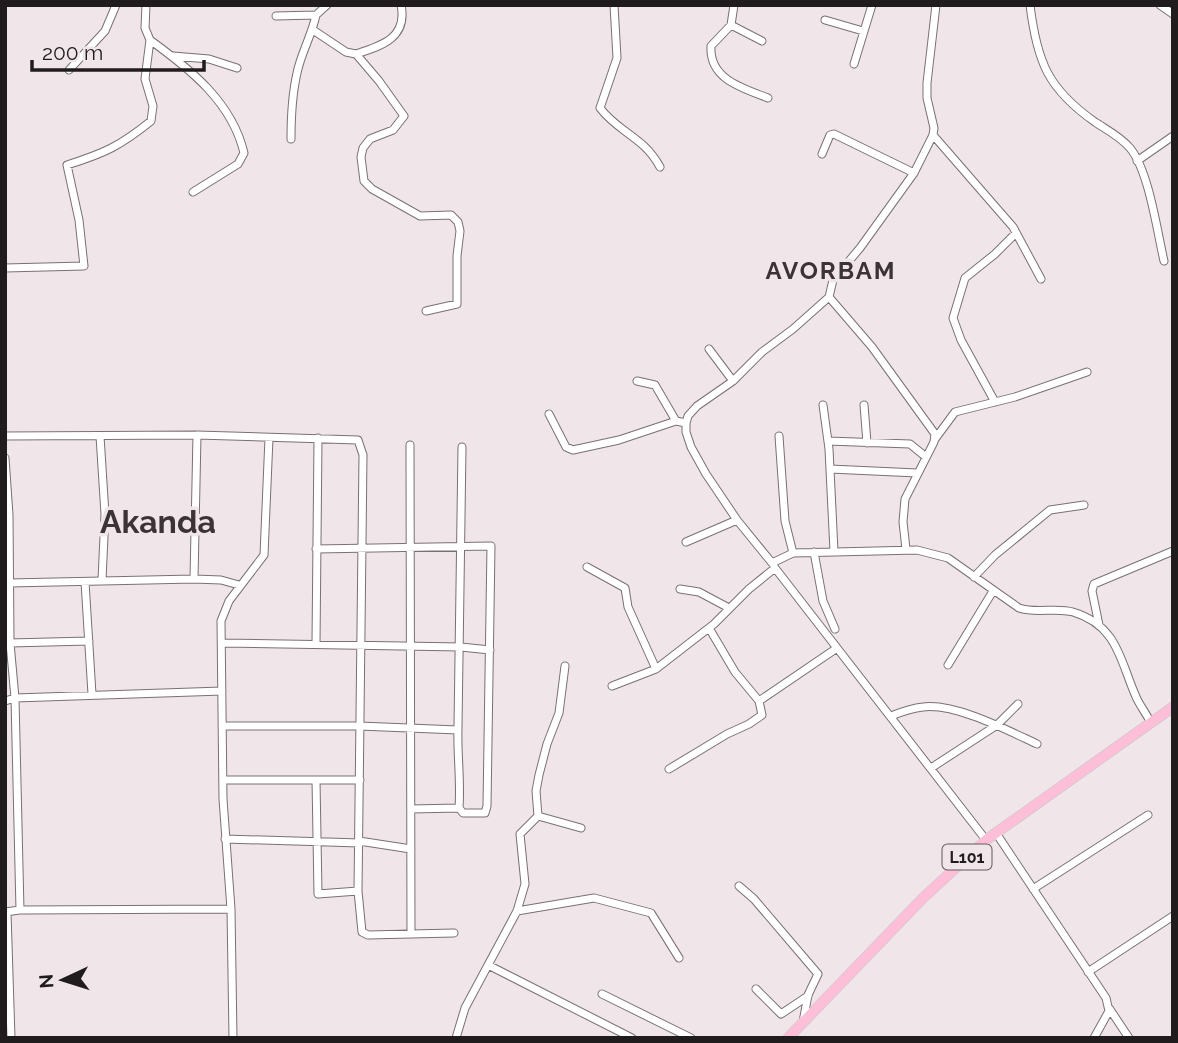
<svg xmlns="http://www.w3.org/2000/svg" width="1178" height="1043" viewBox="0 0 1178 1043" font-family="Raleway,sans-serif">
	<style>
		.lines { fill: none; stroke-linecap: round; stroke-linejoin: round }
		.minor-casing { stroke: #797073; stroke-width: 9 }
		.major-casing { stroke: #c5c4c4; stroke-width: 11 }
		.minor { stroke: #fff; stroke-width: 7 }
		.major { stroke: #fdbfd7; stroke-width: 10 }
		.labels { text-anchor: middle; stroke-width: 7; stroke-linejoin: round; paint-order: stroke }
		.shield { fill: #f0e6e9; stroke: #5e595a; stroke-width: 2 }
		.shield-label { font-size: 16px; font-weight: bold; fill: #201c1d }
		.district-label { font-size: 24px; font-weight: bold; letter-spacing: 2px; fill: #3b3336; stroke: #f0e6e9 }
		.town-label { font-size: 32px; font-weight: bold; fill: #3b3336; stroke: #f0e6e9 }
	</style>
	<rect width="100%" height="100%" fill="#f0e6e9"/>
	<g class="lines">
		<g class="minor-casing">
			<path id="minor" d="M 614,5 L 617,58 L 600,108 C 619,133 643,136 660,167
				M 734,5 L 731,25 L 711,46 C 709,79 742,88 768,98
				M 936,5 L 927,83 L 927,98 L 934,128 L 933,135 L 914,173 L 860,248 L 833,280 L 829,297 L 793,329 L 762,352 L 733,381 L 697,406 L 688,416 L 686,423 L 686,432 L 691,447 L 706,474 L 737,520 L 772,563 L 793,553 L 917,550 L 948,558 L 1019,608 C 1037,614 1056,607 1073,612 C 1119,626 1120,662 1137,699 C 1141,707 1147,715 1151,723
				M 1030,5 C 1037,62 1048,89 1095,122 C 1107,130 1121,137 1130,148 C 1149,171 1157,231 1164,261
				M 1160,5 L 1173,14
				M 276,16 L 316,15 L 327,5
				M 825,20 L 863,31
				M 731,25 L 762,41
				M 313,30 L 346,52 L 356,54 L 379,81 L 404,116 L 393,130 L 370,139 L 363,148 L 361,157 L 364,181 L 372,189 L 420,216 L 451,215 L 458,222 L 460,231 L 457,256 L 457,304 L 426,311
				M 150,40 C 190,69 232,102 244,153 L 238,164 L 193,192
				M 356,54 C 381,46 408,38 401,5
				M 173,56 L 209,59 L 237,68
				M 854,64 L 872,5
				M 69,70 L 105,31 L 116,5
				M 933,135 L 1013,227 L 1041,279
				M 291,139 C 291,117 292,95 297,73 C 301,53 312,35 316,15
				M 822,154 L 830,135 L 834,134 L 914,173
				M 1137,161 L 1173,136
				M 5,268 L 84,266 L 79,220 L 67,165 C 105,153 120,146 151,121 L 153,106 L 145,79 L 150,40 L 145,28 L 146,5
				M 829,297 L 872,347 L 935,434 L 934,442 L 905,499 L 903,522 L 906,549
				M 709,349 L 733,381
				M 637,381 L 655,385 L 676,421
				M 995,402 L 961,340 L 953,318 L 965,278 L 995,254 L 1016,233
				M 823,405 L 829,449 L 834,551
				M 864,405 L 867,443
				M 549,414 L 566,447 L 573,450 L 619,440 L 676,421 L 686,423
				M 5,436 L 197,435 L 358,440 L 363,455 L 358,891 L 362,932 L 368,935 L 454,933
				M 100,436 L 105,514 L 102,580
				M 779,436 L 785,521 L 793,553
				M 935,439 L 955,412 L 1015,397 L 1087,372
				M 828,441 L 910,444 L 926,457
				M 410,445 L 411,934
				M 5,458 L 9,515 L 10,643 L 15,698 L 20,910 L 5,912
				M 830,469 L 917,473
				M 686,542 L 737,520
				M 316,549 L 491,546 L 487,806 L 485,813 L 463,813 L 459,808 C 461,781 457,754 458,727 C 460,633 461,540 462,447
				M 814,552 L 823,601 L 835,629
				M 587,567 L 625,588 L 628,607 L 656,669
				M 775,568 L 986,840
				M 974,577 L 995,555 L 1050,510 L 1084,505
				M 194,579 L 197,435
				M 85,582 L 92,694
				M 9,583 L 194,579 L 221,580 L 239,585
				M 680,589 L 699,592 L 729,608
				M 1099,625 L 1092,591 L 1094,584 L 1173,551
				M 10,643 L 89,641
				M 222,643 L 461,647 L 490,650
				M 316,644 L 318,438
				M 948,665 L 993,591
				M 612,686 L 656,669 L 714,624 L 749,589 L 775,568 L 774,566
				M 5,701 L 15,698 L 222,691
				M 759,701 L 837,648
				M 891,716 C 901,712 912,708 923,707 C 955,703 1007,730 1037,744
				M 222,726 L 359,726 L 458,730
				M 931,768 L 997,725 L 1018,704
				M 669,769 L 727,734 L 749,724 L 762,715 L 759,701 L 735,672 L 709,628
				M 224,780 L 360,780
				M 316,780 L 318,894 L 358,891
				M 411,809 L 459,808
				M 538,816 L 581,828
				M 996,833 L 1106,998 L 1109,1011 L 1094,1038
				M 225,839 L 360,843
				M 359,841 L 411,849
				M 739,886 L 754,899 L 818,974 L 808,995 L 803,1022
				M 1033,889 L 1148,815
				M 20,910 L 231,909
				M 517,911 L 594,898 L 651,913 L 679,958
				M 7,912 L 11,1038
				M 488,965 L 632,1038
				M 1088,972 L 1173,916
				M 756,989 L 781,1014 L 808,996
				M 602,994 L 691,1038
				M 1109,1008 L 1129,1038
				M 233,1038 L 231,909 L 223,799 L 221,621 L 229,601 L 264,555 L 269,438
				M 456,1038 L 465,1008 L 517,911 L 525,884 L 520,834 L 538,816 L 536,791 L 539,775 L 547,744 L 559,713 L 565,666"/>
		</g>
		<g class="major-casing">
			<path id="major" d="M 788,1038 L 923,898 L 986,840 L 1173,707"/>
		</g>
		<use href="#minor" class="minor"/>
		<use href="#major" class="major"/>
	</g>
	<g class="labels">
		<rect class="shield" x="942.5" y="844.5" width="49" height="25" rx="5"/>
		<g class="shield-label">
			<text x="967" y="863">L101</text>
		</g>
		<g class="district-label">
			<text x="831" y="279">AVORBAM</text>
		</g>
		<g class="town-label">
			<text x="158" y="533">Akanda</text>
		</g>
	</g>
	<rect width="1178" height="1043" fill="none" stroke="#201c1d" stroke-width="14"/>
	<g transform="translate(63 980) rotate(266)" stroke="#f0e6e9" stroke-width="5" paint-order="stroke">
	<path d="M0-5L12 26L0 18L-12 26Z" fill="#201c1d"/>
	<text y="-10" font-size="19" font-weight="bold" text-anchor="middle" fill="#201c1d">N</text>
	</g>
	<path d="M32 60v10h172v-10" fill="none" stroke="#201c1d" stroke-width="3.5"/>
	<text x="42" y="60" font-size="21" fill="#201c1d" stroke="#f0e6e9" stroke-width="5" paint-order="stroke">200 m</text>
</svg>
